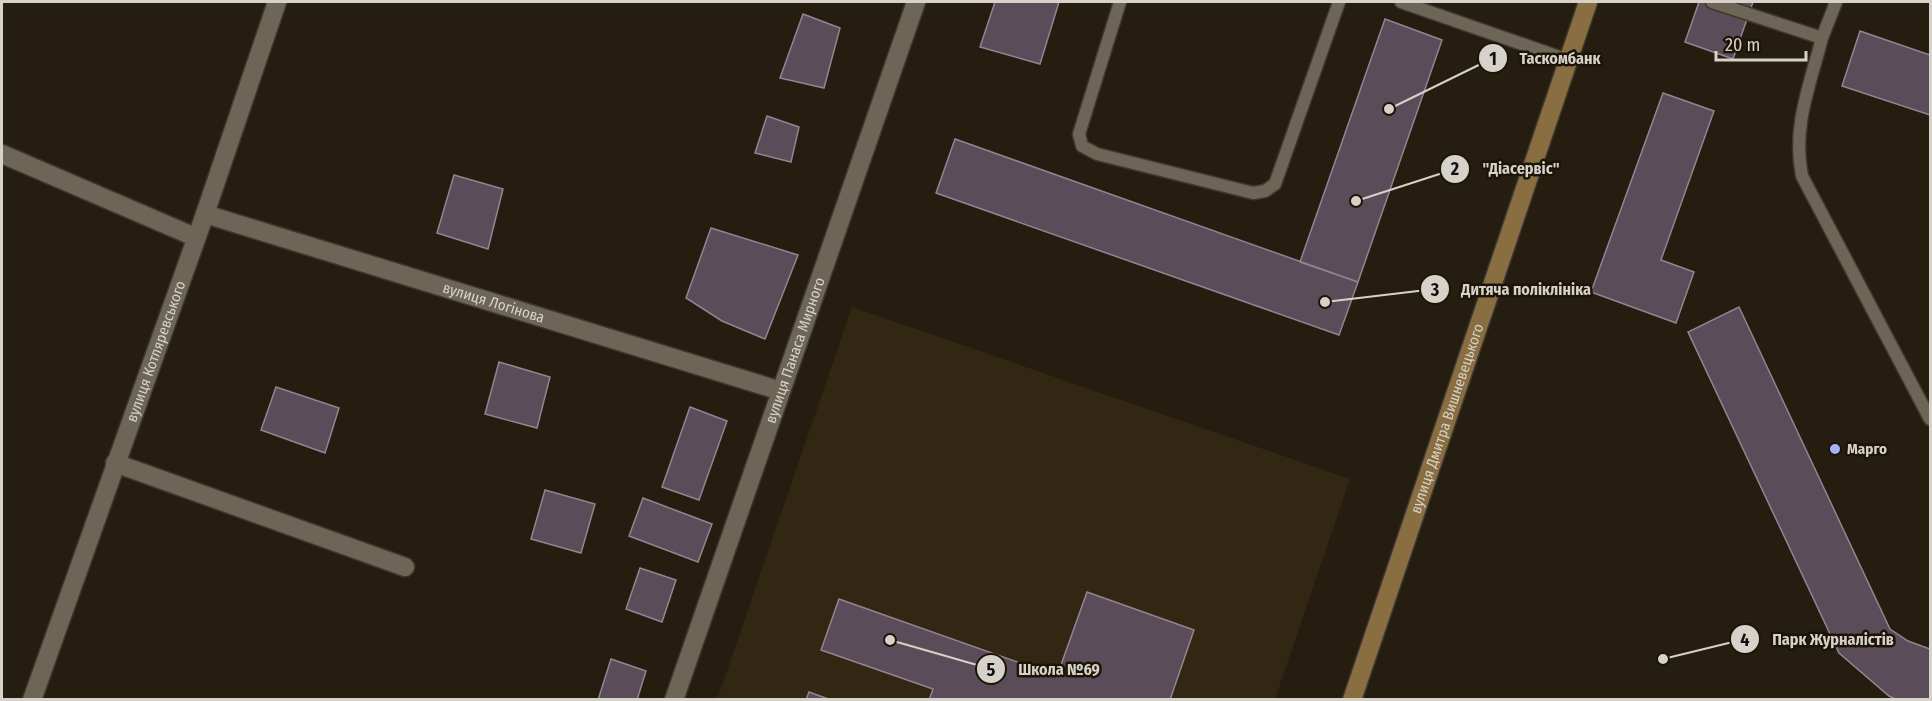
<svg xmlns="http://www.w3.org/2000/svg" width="1932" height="701" viewBox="0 0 1932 701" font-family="'Fira Sans Condensed',sans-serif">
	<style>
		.built { fill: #312712 }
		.building { fill: #5a4c58; stroke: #948491; stroke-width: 1.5 }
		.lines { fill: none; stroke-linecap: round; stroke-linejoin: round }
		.lane-casing { stroke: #3e3831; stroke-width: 15 }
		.street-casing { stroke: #3e3831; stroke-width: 21 }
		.secondary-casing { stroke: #3e3831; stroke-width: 21 }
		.lane { stroke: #6d6555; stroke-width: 12 }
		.street { stroke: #6d6555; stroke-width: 18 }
		.secondary { stroke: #886e41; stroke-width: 18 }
		.poi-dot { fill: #a8b0fc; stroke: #1c1507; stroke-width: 2 }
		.labels { text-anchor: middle; stroke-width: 5; stroke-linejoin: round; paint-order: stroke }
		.street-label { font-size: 15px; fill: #d6d2c9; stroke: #1c1507 }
		.poi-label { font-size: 15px; font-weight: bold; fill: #d6d2c9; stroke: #1c1507; text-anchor: start }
		.leader { fill: none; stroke: #d6d2c9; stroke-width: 2 }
		.callout-dot { fill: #d6d2c9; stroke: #1c1507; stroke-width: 2 }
		.mark-label { font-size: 18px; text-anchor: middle; font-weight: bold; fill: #111 }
		.callout-label { font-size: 16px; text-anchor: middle; font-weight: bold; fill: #d6d2c9; stroke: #1c1507; stroke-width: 5; stroke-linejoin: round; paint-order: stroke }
	</style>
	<rect width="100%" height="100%" fill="#251e10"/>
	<path class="built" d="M 852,307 L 1350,479 L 1275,699 L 717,700 Z"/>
	<path class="building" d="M 995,2 L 1059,2 L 1040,64 L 980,47 Z
		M 1699,2 L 1753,2 L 1733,59 L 1685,42 Z
		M 803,14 L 840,28 L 824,88 L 780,78 Z
		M 1385,19 L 1442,40 L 1358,282 L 1300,262 Z
		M 1860,31 L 1930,55 L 1930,115 L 1842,86 Z
		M 1663,93 L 1714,111 L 1661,260 L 1694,272 L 1676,323 L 1591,292 Z
		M 767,116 L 799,127 L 791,162 L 755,153 Z
		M 955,139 L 1358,282 L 1339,335 L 936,193 Z
		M 454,175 L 503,189 L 488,249 L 437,233 Z
		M 711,228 L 798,255 L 765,339 L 722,321 L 686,298 Z
		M 1739,307 L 1890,629 L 1908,641 L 1930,649 L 1930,700 L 1898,700 L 1889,696 L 1839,653 L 1688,332 Z
		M 499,362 L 550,377 L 537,428 L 485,414 Z
		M 276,387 L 339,408 L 325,453 L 261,430 Z
		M 690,407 L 727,421 L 699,500 L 662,487 Z
		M 545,490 L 595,504 L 581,553 L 531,539 Z
		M 643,498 L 712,524 L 698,562 L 629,536 Z
		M 640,568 L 676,580 L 662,622 L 626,609 Z
		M 1087,592 L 1194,630 L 1170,700 L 929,700 L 933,689 L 821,650 L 839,599 L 1057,676 Z
		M 611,659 L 646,671 L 637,700 L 598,700 Z
		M 809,692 L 831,700 L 806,700 Z"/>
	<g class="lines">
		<g class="lane-casing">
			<path id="lane" d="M 1120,2 L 1079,134 L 1082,146 L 1097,154 L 1253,193 L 1265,191 L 1275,184 L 1339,2
				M 1401,2 L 1568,60
				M 1712,2 L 1822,38 C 1810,85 1792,127 1802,176 L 1930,419
				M 1822,38 L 1836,2"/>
		</g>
		<g class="street-casing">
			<g id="street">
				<path d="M 2,154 L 195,237"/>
				<path id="s1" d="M 205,214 L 781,391"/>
				<path d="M 115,463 L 405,567"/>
				<path id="s2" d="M 32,700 L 205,214 L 277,2"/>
				<path id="s3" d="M 674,700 L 916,2"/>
			</g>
		</g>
		<g class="secondary-casing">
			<g id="secondary">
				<path id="s4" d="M 1352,700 L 1588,2"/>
			</g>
		</g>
		<use href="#lane" class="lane"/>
		<use href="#street" class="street"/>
		<use href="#secondary" class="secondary"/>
	</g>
	<circle class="poi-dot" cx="1835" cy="449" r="6"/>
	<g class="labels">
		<g class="street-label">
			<text dy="5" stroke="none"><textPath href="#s1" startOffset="302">вулиця Логінова</textPath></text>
			<text dy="5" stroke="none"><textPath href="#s3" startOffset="370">вулиця Панаса Мирного</textPath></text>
			<text dy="5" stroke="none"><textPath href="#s2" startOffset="370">вулиця Котляревського</textPath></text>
			<text dy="5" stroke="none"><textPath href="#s4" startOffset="297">вулиця Дмитра Вишневецького</textPath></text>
		</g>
		<g class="poi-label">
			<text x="1847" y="454">Марго</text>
		</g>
	</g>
	<path class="leader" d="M1389 109L1493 58M1356 201L1455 169M1325 302L1435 289M1663 659L1745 639M890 640L991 669"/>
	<g class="callout-dot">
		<circle cx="1389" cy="109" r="6"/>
		<circle cx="1356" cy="201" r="6"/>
		<circle cx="1325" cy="302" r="6"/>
		<circle cx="1663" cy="659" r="6"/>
		<circle cx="890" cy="640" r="6"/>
		<circle cx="1493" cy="58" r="15"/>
		<circle cx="1455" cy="169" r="15"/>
		<circle cx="1435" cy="289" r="15"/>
		<circle cx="1745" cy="639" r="15"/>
		<circle cx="991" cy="669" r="15"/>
	</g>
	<g class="mark-label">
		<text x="1493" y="65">1</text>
		<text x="1455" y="175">2</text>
		<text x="1435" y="296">3</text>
		<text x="1745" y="646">4</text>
		<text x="991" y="676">5</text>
	</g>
	<g class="callout-label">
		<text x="1560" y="64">Таскомбанк</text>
		<text x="1521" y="174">"Діасервіс"</text>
		<text x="1526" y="295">Дитяча поліклініка</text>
		<text x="1833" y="645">Парк Журналістів</text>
		<text x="1059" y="675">Школа №69</text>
	</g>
	<rect width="1932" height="701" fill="none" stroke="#d6d2c9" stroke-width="6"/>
	<path d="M1716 51v9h90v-9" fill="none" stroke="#d6d2c9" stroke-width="3"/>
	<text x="1725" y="51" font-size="18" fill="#d6d2c9" stroke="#1c1507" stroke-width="4.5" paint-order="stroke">20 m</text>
</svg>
